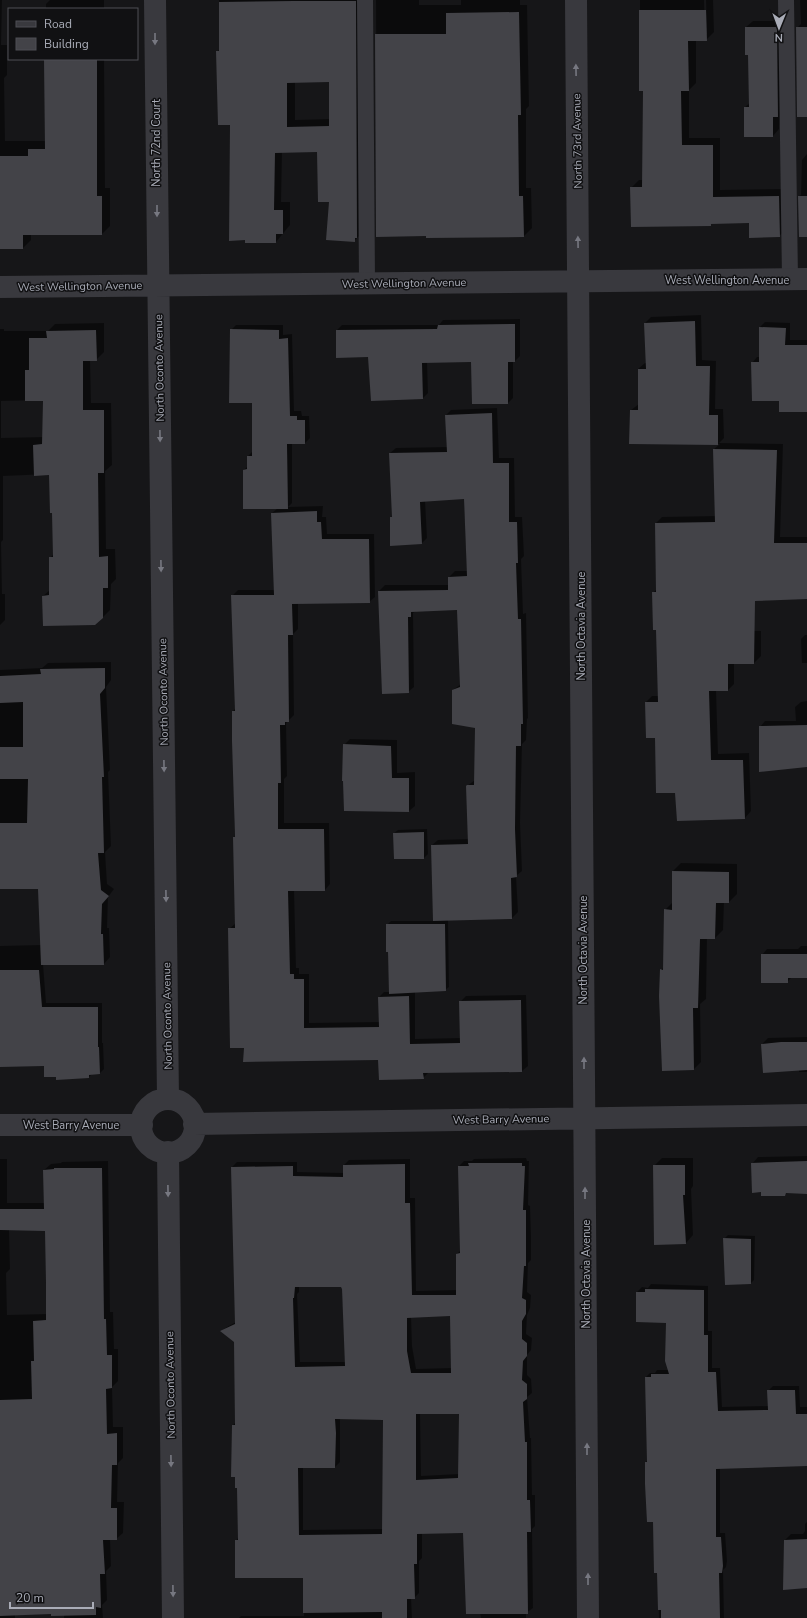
<svg xmlns="http://www.w3.org/2000/svg" width="807" height="1618" viewBox="0 0 807 1618" font-family="'Nunito Sans',sans-serif">
	<style>
		.shadow { fill: #0007; fill-rule: evenodd }
		.building { fill: #434348; fill-rule: evenodd }
		.lines { fill: none; stroke-linecap: round; stroke-linejoin: round }
		.lane { stroke: #39393e; stroke-width: 16 }
		.street { stroke: #39393e; stroke-width: 22 }
		.oneway { fill: #777881 }
		.labels { text-anchor: middle; stroke-width: 3; stroke-linejoin: round; paint-order: stroke }
		.street-label { font-size: 11px; fill: #a9acb7; stroke: #111113 }
	</style>
	<rect width="100%" height="100%" fill="#161618"/>
	<path class="shadow" d="M 0,0 L 2,0 L 1,45 L 7,45 L 7,75 L 4,78 L 5,141 L 46,141 L 46,59 L 104,59 L 105,188 L 110,188 L 110,226 L 102,234 L 31,234 L 31,240 L 23,248 L 0,248 Z
		M 50,0 L 104,0 L 104,9 L 46,9 L 46,4 Z
		M 219,0 L 363,0 L 362,233 L 354,241 L 330,201 L 318,151 L 282,152 L 281,202 L 290,202 L 290,225 L 276,242 L 231,124 L 217,52 L 220,49 ZM 330,81 L 330,119 L 295,120 L 295,82 Z
		M 376,0 L 419,0 L 419,5 L 461,5 L 461,0 L 520,0 L 520,5 L 527,5 L 529,106 L 526,109 L 526,188 L 531,188 L 532,228 L 524,236 L 427,235 L 377,236 Z
		M 640,0 L 704,0 L 705,34 L 707,34 L 706,0 L 713,0 L 714,32 L 706,40 L 696,40 L 696,83 L 689,90 L 689,138 L 720,138 L 720,190 L 787,189 L 787,229 L 779,236 L 750,222 L 713,223 L 710,225 L 631,188 L 639,180 L 643,180 L 644,90 L 640,90 Z
		M 800,0 L 807,0 L 807,116 L 797,28 L 801,24 Z
		M 753,21 L 783,21 L 784,110 L 780,115 L 779,129 L 773,136 L 745,107 L 750,103 L 749,54 L 746,27 Z
		M 807,154 L 807,236 L 799,196 L 801,195 L 802,160 Z
		M 701,315 L 702,360 L 716,361 L 715,409 L 723,409 L 724,438 L 719,443 L 783,444 L 780,537 L 807,537 L 807,598 L 694,604 L 694,630 L 761,631 L 761,656 L 754,663 L 734,663 L 734,684 L 728,690 L 716,690 L 718,754 L 749,753 L 751,811 L 745,818 L 676,792 L 646,702 L 652,696 L 659,696 L 657,629 L 653,593 L 657,589 L 656,523 L 662,517 L 716,516 L 714,449 L 720,444 L 630,443 L 631,410 L 639,404 L 638,369 L 645,363 L 647,363 L 645,323 L 651,317 Z
		M 520,319 L 520,356 L 515,361 L 513,361 L 513,398 L 508,403 L 472,361 L 427,362 L 428,393 L 423,398 L 337,330 L 342,325 L 439,325 L 443,320 Z
		M 765,322 L 790,323 L 790,340 L 807,340 L 807,411 L 780,400 L 752,363 L 757,357 L 760,357 L 760,327 Z
		M 104,323 L 104,352 L 96,360 L 90,360 L 91,403 L 111,403 L 112,465 L 105,471 L 106,549 L 115,549 L 116,579 L 111,584 L 110,610 L 102,618 L 43,596 L 50,590 L 50,558 L 54,554 L 53,512 L 50,474 L 3,476 L 3,540 L 1,542 L 2,594 L 5,594 L 5,620 L 0,625 L 0,329 L 4,329 L 4,331 L 48,331 L 55,324 ZM 44,400 L 44,437 L 1,438 L 1,401 Z
		M 236,325 L 283,325 L 283,335 L 292,334 L 294,411 L 301,411 L 302,416 L 309,416 L 310,438 L 305,443 L 292,443 L 292,503 L 288,507 L 323,506 L 322,517 L 326,517 L 327,534 L 374,534 L 375,597 L 369,602 L 298,603 L 298,629 L 293,634 L 294,715 L 286,723 L 287,776 L 284,779 L 284,823 L 329,823 L 330,884 L 325,890 L 294,890 L 296,968 L 299,968 L 299,974 L 309,974 L 309,1023 L 379,1022 L 379,997 L 384,992 L 390,992 L 387,925 L 391,921 L 434,921 L 432,845 L 438,840 L 469,839 L 467,786 L 475,780 L 476,727 L 453,690 L 461,684 L 458,609 L 416,611 L 413,613 L 414,687 L 408,692 L 383,693 L 379,591 L 385,585 L 449,585 L 449,577 L 455,571 L 467,571 L 464,498 L 425,500 L 427,538 L 421,544 L 391,518 L 393,515 L 390,453 L 396,448 L 447,447 L 446,415 L 451,410 L 497,408 L 499,458 L 514,458 L 515,517 L 522,517 L 524,556 L 521,559 L 523,614 L 526,613 L 528,718 L 527,719 L 526,740 L 522,744 L 520,823 L 522,871 L 516,876 L 518,912 L 512,918 L 448,920 L 449,987 L 445,990 L 415,992 L 415,1039 L 461,1038 L 460,1002 L 466,996 L 526,995 L 528,1066 L 522,1071 L 429,1072 L 423,1078 L 379,1059 L 245,1047 L 229,929 L 236,923 L 233,711 L 236,708 L 232,596 L 238,590 L 275,590 L 272,513 L 278,508 L 244,470 L 248,466 L 248,456 L 253,451 L 253,402 L 231,330 Z
		M 805,635 L 807,635 L 807,663 L 802,663 L 801,639 Z
		M 111,662 L 111,680 L 106,687 L 110,770 L 108,772 L 111,846 L 105,852 L 107,884 L 114,889 L 108,897 L 107,928 L 109,928 L 110,957 L 104,964 L 43,964 L 46,1003 L 102,1003 L 102,1043 L 103,1043 L 104,1069 L 100,1073 L 93,1073 L 89,1077 L 57,1076 L 45,1065 L 0,1066 L 0,946 L 41,945 L 39,888 L 0,888 L 0,670 L 42,668 L 48,663 Z
		M 807,701 L 807,766 L 760,727 L 765,721 L 796,721 L 795,707 L 801,702 Z
		M 350,739 L 397,740 L 397,773 L 415,772 L 415,806 L 409,811 L 345,810 L 344,745 Z
		M 427,829 L 428,854 L 424,858 L 394,833 L 398,830 Z
		M 681,863 L 737,864 L 737,894 L 729,902 L 724,902 L 723,930 L 715,938 L 707,938 L 706,999 L 700,1004 L 701,1062 L 693,1070 L 661,970 L 664,967 L 665,910 L 673,902 L 673,871 Z
		M 801,946 L 807,946 L 807,977 L 792,977 L 787,982 L 762,955 L 767,949 L 798,949 Z
		M 807,1037 L 807,1072 L 799,1072 L 799,1069 L 762,1044 L 768,1038 Z
		M 807,1156 L 807,1193 L 787,1192 L 785,1195 L 762,1191 L 752,1164 L 758,1157 Z
		M 526,1158 L 527,1161 L 529,1161 L 528,1205 L 530,1206 L 531,1236 L 531,1260 L 528,1263 L 527,1292 L 531,1295 L 530,1308 L 527,1315 L 526,1334 L 532,1338 L 531,1350 L 527,1355 L 527,1375 L 531,1379 L 532,1393 L 527,1397 L 530,1438 L 531,1438 L 532,1495 L 535,1495 L 535,1526 L 532,1529 L 533,1608 L 526,1613 L 526,1618 L 481,1618 L 464,1532 L 422,1533 L 422,1558 L 419,1561 L 419,1593 L 414,1598 L 411,1598 L 412,1618 L 239,1618 L 241,1616 L 304,1616 L 304,1577 L 236,1541 L 238,1538 L 238,1487 L 233,1425 L 236,1422 L 235,1342 L 222,1331 L 227,1327 L 236,1322 L 232,1167 L 237,1162 L 297,1162 L 297,1172 L 344,1173 L 344,1165 L 349,1160 L 410,1159 L 410,1198 L 415,1198 L 416,1291 L 457,1290 L 457,1254 L 461,1250 L 459,1166 L 464,1161 L 472,1161 L 474,1159 ZM 299,1286 L 342,1286 L 346,1362 L 300,1362 L 297,1294 L 299,1292 ZM 451,1315 L 452,1368 L 416,1369 L 412,1346 L 411,1316 ZM 460,1412 L 459,1474 L 421,1476 L 420,1413 ZM 340,1418 L 384,1419 L 383,1529 L 303,1530 L 303,1467 L 335,1467 L 340,1462 Z
		M 662,1158 L 693,1158 L 693,1186 L 691,1189 L 693,1235 L 686,1243 L 654,1166 Z
		M 0,1159 L 7,1159 L 7,1203 L 45,1203 L 44,1170 L 51,1164 L 61,1163 L 62,1162 L 108,1161 L 110,1312 L 113,1312 L 114,1349 L 118,1349 L 118,1381 L 112,1387 L 113,1427 L 123,1427 L 123,1458 L 118,1463 L 117,1502 L 124,1502 L 123,1533 L 116,1539 L 110,1539 L 111,1566 L 106,1571 L 107,1600 L 102,1605 L 103,1618 L 64,1618 L 64,1615 L 52,1613 L 15,1614 L 15,1618 L 0,1618 ZM 9,1229 L 46,1230 L 47,1314 L 7,1315 L 6,1273 L 10,1269 Z
		M 728,1235 L 755,1236 L 754,1280 L 751,1283 L 724,1239 Z
		M 651,1284 L 708,1286 L 708,1331 L 712,1331 L 712,1368 L 720,1368 L 722,1407 L 769,1406 L 768,1391 L 773,1386 L 799,1386 L 800,1407 L 807,1407 L 807,1465 L 720,1468 L 720,1533 L 725,1533 L 727,1561 L 726,1567 L 723,1570 L 724,1618 L 659,1618 L 658,1572 L 654,1521 L 646,1484 L 646,1462 L 648,1460 L 646,1377 L 650,1373 L 655,1373 L 657,1370 L 669,1370 L 667,1322 L 637,1292 L 642,1287 L 648,1288 Z
		M 807,1522 L 807,1587 L 785,1540 L 791,1534 L 803,1534 L 805,1531 L 805,1524 Z"/>
	<path class="building" d="M 294,1 L 356,1 L 357,238 L 355,238 L 355,242 L 326,240 L 329,202 L 318,202 L 317,152 L 275,153 L 274,210 L 283,210 L 283,234 L 276,234 L 276,243 L 245,243 L 245,240 L 229,241 L 230,125 L 218,125 L 216,51 L 219,51 L 219,2 ZM 329,82 L 329,126 L 287,127 L 287,83 Z
		M 639,10 L 706,10 L 707,41 L 688,41 L 689,91 L 681,91 L 682,145 L 713,145 L 713,197 L 779,196 L 780,237 L 749,238 L 749,223 L 711,224 L 711,226 L 631,227 L 630,187 L 642,187 L 643,91 L 639,91 Z
		M 519,12 L 521,115 L 518,115 L 519,196 L 523,196 L 524,237 L 426,238 L 426,236 L 376,237 L 375,34 L 446,34 L 446,13 Z
		M 745,27 L 777,27 L 778,117 L 773,117 L 773,137 L 744,137 L 744,107 L 749,107 L 748,55 L 745,55 Z
		M 796,27 L 807,27 L 807,117 L 797,117 Z
		M 44,59 L 97,59 L 97,196 L 102,196 L 102,235 L 23,235 L 23,249 L 0,249 L 0,156 L 28,156 L 28,149 L 45,149 Z
		M 798,196 L 807,196 L 807,237 L 799,237 Z
		M 695,321 L 696,366 L 710,366 L 709,415 L 718,415 L 718,445 L 629,444 L 630,410 L 638,410 L 638,369 L 646,369 L 644,323 Z
		M 515,324 L 515,362 L 508,362 L 508,404 L 472,404 L 471,362 L 422,363 L 423,399 L 371,401 L 368,357 L 336,358 L 336,330 L 437,329 L 438,325 Z
		M 759,327 L 786,328 L 785,345 L 807,345 L 807,412 L 779,412 L 779,401 L 752,401 L 751,362 L 759,362 Z
		M 230,329 L 279,330 L 279,339 L 288,338 L 290,416 L 297,416 L 297,420 L 305,420 L 305,444 L 287,444 L 288,509 L 243,509 L 243,470 L 247,469 L 247,456 L 252,456 L 252,403 L 229,403 Z
		M 96,330 L 97,361 L 83,361 L 83,410 L 104,410 L 104,473 L 98,473 L 99,557 L 108,556 L 108,588 L 103,588 L 103,618 L 95,625 L 43,626 L 42,596 L 49,595 L 49,557 L 53,557 L 52,513 L 50,513 L 49,475 L 34,476 L 33,445 L 42,444 L 43,401 L 25,401 L 25,370 L 29,370 L 29,338 L 47,338 L 46,331 Z
		M 492,413 L 493,463 L 509,463 L 509,522 L 517,522 L 518,563 L 516,563 L 518,619 L 521,619 L 523,724 L 521,724 L 521,746 L 516,746 L 515,829 L 517,877 L 511,878 L 512,919 L 433,921 L 431,845 L 468,844 L 466,786 L 467,785 L 474,785 L 475,728 L 452,724 L 452,690 L 460,687 L 457,610 L 411,612 L 411,617 L 408,617 L 409,693 L 382,694 L 378,591 L 448,590 L 448,577 L 467,576 L 464,499 L 420,502 L 422,544 L 390,546 L 390,517 L 392,517 L 389,453 L 447,452 L 445,415 Z
		M 713,449 L 777,450 L 774,543 L 807,543 L 807,599 L 755,601 L 754,664 L 728,664 L 728,691 L 709,691 L 711,760 L 743,760 L 745,819 L 677,821 L 675,793 L 656,793 L 655,738 L 646,738 L 645,702 L 658,702 L 656,630 L 653,630 L 652,592 L 656,592 L 655,523 L 715,522 Z
		M 317,511 L 317,522 L 321,522 L 322,539 L 369,539 L 370,603 L 292,604 L 293,635 L 288,635 L 289,722 L 285,722 L 285,725 L 280,725 L 281,783 L 278,783 L 278,829 L 324,829 L 325,891 L 288,891 L 290,974 L 294,974 L 294,979 L 304,979 L 304,1028 L 379,1027 L 378,997 L 409,996 L 410,1044 L 460,1043 L 459,1001 L 521,1000 L 522,1072 L 423,1073 L 424,1079 L 379,1080 L 378,1060 L 243,1062 L 244,1048 L 230,1048 L 228,928 L 235,928 L 233,837 L 235,837 L 232,741 L 232,711 L 235,711 L 231,595 L 274,595 L 271,513 Z
		M 105,668 L 105,688 L 100,694 L 104,777 L 102,777 L 104,853 L 98,853 L 101,890 L 109,896 L 102,904 L 101,934 L 103,934 L 104,965 L 41,965 L 38,889 L 0,889 L 0,823 L 27,823 L 28,779 L 0,779 L 0,747 L 23,747 L 23,702 L 0,703 L 0,676 L 41,674 L 40,669 Z
		M 807,725 L 807,767 L 759,772 L 759,726 Z
		M 343,744 L 391,746 L 392,778 L 409,778 L 409,812 L 344,811 L 343,781 L 342,781 Z
		M 424,832 L 424,859 L 394,859 L 393,833 Z
		M 672,871 L 729,872 L 729,903 L 716,903 L 715,939 L 700,939 L 698,1008 L 693,1008 L 694,1070 L 662,1071 L 659,996 L 660,969 L 663,970 L 664,909 L 672,910 Z
		M 386,924 L 445,924 L 446,991 L 389,994 L 388,952 L 386,952 Z
		M 761,954 L 807,954 L 807,978 L 788,978 L 788,983 L 761,983 Z
		M 0,970 L 39,970 L 42,1007 L 98,1007 L 98,1047 L 99,1047 L 100,1074 L 89,1075 L 89,1078 L 56,1080 L 56,1077 L 44,1077 L 44,1066 L 0,1067 Z
		M 781,1042 L 807,1042 L 807,1070 L 763,1073 L 761,1044 Z
		M 807,1161 L 807,1194 L 786,1193 L 785,1196 L 761,1196 L 761,1192 L 752,1193 L 751,1163 Z
		M 468,1163 L 522,1163 L 522,1166 L 525,1166 L 523,1210 L 526,1210 L 526,1266 L 524,1266 L 522,1298 L 526,1300 L 526,1314 L 522,1321 L 522,1339 L 527,1343 L 527,1356 L 523,1361 L 522,1380 L 527,1384 L 527,1399 L 523,1402 L 525,1442 L 527,1442 L 527,1500 L 530,1500 L 531,1532 L 527,1532 L 528,1614 L 466,1614 L 463,1533 L 417,1534 L 417,1564 L 414,1564 L 415,1599 L 407,1599 L 407,1618 L 382,1618 L 382,1612 L 303,1613 L 303,1578 L 235,1578 L 235,1540 L 238,1540 L 237,1488 L 235,1488 L 235,1477 L 231,1477 L 232,1425 L 235,1425 L 234,1342 L 220,1331 L 235,1324 L 231,1167 L 293,1166 L 293,1176 L 343,1177 L 343,1165 L 405,1164 L 405,1203 L 410,1203 L 412,1295 L 456,1295 L 456,1254 L 460,1253 L 458,1166 L 469,1166 ZM 295,1287 L 341,1287 L 342,1289 L 345,1366 L 295,1367 L 293,1298 L 294,1298 ZM 450,1316 L 451,1373 L 411,1373 L 407,1351 L 407,1318 ZM 416,1414 L 459,1414 L 458,1478 L 416,1480 ZM 335,1419 L 383,1420 L 382,1534 L 299,1535 L 298,1468 L 335,1468 L 336,1433 Z
		M 653,1165 L 685,1165 L 685,1195 L 683,1195 L 686,1244 L 654,1245 Z
		M 54,1168 L 102,1168 L 104,1319 L 106,1319 L 107,1355 L 112,1355 L 112,1388 L 106,1389 L 107,1434 L 117,1433 L 117,1465 L 112,1465 L 111,1508 L 117,1508 L 117,1540 L 103,1540 L 105,1574 L 100,1574 L 101,1608 L 96,1607 L 96,1615 L 51,1616 L 51,1614 L 0,1616 L 0,1400 L 32,1399 L 31,1361 L 34,1361 L 33,1321 L 46,1320 L 46,1283 L 45,1231 L 0,1230 L 0,1209 L 44,1209 L 43,1170 L 54,1169 Z
		M 723,1238 L 751,1239 L 751,1284 L 725,1285 Z
		M 645,1289 L 704,1290 L 704,1335 L 708,1335 L 708,1372 L 716,1372 L 718,1411 L 768,1410 L 767,1390 L 795,1390 L 796,1414 L 807,1414 L 807,1466 L 716,1469 L 716,1537 L 721,1537 L 723,1566 L 722,1573 L 719,1573 L 720,1618 L 661,1618 L 661,1610 L 658,1610 L 657,1573 L 654,1573 L 653,1522 L 647,1522 L 645,1484 L 645,1462 L 647,1462 L 645,1377 L 651,1377 L 651,1374 L 669,1374 L 665,1361 L 666,1323 L 636,1322 L 636,1292 L 645,1292 Z
		M 807,1539 L 807,1588 L 783,1590 L 784,1540 Z"/>
	<g class="lines">
		<path class="lane" d="M 365,0 L 367,283
			M 786,0 L 790,279"/>
		<path class="street" d="M 155,0 L 168,1099
			M 576,0 L 588,1618
			M 0,287 L 807,279
			M141 1126a27 27 0 1 1 54 0a27 27 0 1 1-54 0Z
			M 194,1124 L 807,1115
			M 0,1125 L 142,1125
			M 168,1152 L 173,1618"/>
	</g>
	<defs><path id="oneway-solid" d="M-6-.8H1V-3.2L6.5 0L1 3.2V.8H-6Z"/></defs>
	<g class="oneway">
		<use href="#oneway-solid" transform="translate(155 39) rotate(90)"/>
		<use href="#oneway-solid" transform="translate(576 70) rotate(-91)"/>
		<use href="#oneway-solid" transform="translate(157 211) rotate(90)"/>
		<use href="#oneway-solid" transform="translate(578 242) rotate(-91)"/>
		<use href="#oneway-solid" transform="translate(160 436) rotate(89)"/>
		<use href="#oneway-solid" transform="translate(161 566) rotate(89)"/>
		<use href="#oneway-solid" transform="translate(164 766) rotate(89)"/>
		<use href="#oneway-solid" transform="translate(166 896) rotate(89)"/>
		<use href="#oneway-solid" transform="translate(584 1063) rotate(-90)"/>
		<use href="#oneway-solid" transform="translate(168 1191) rotate(89)"/>
		<use href="#oneway-solid" transform="translate(585 1193) rotate(-90)"/>
		<use href="#oneway-solid" transform="translate(587 1449) rotate(-90)"/>
		<use href="#oneway-solid" transform="translate(171 1461) rotate(89)"/>
		<use href="#oneway-solid" transform="translate(588 1579) rotate(-90)"/>
		<use href="#oneway-solid" transform="translate(173 1591) rotate(89)"/>
	</g>
	<g class="labels">
		<g class="street-label">
			<text transform="translate(577 141) rotate(-91)" y="4">North 73rd Avenue</text>
			<text transform="translate(156 143) rotate(-90)" y="4">North 72nd Court</text>
			<text x="727" y="284">West Wellington Avenue</text>
			<text transform="translate(404 283) rotate(-1)" y="4">West Wellington Avenue</text>
			<text transform="translate(80 286) rotate(-1)" y="4">West Wellington Avenue</text>
			<text transform="translate(159 368) rotate(-91)" y="4">North Oconto Avenue</text>
			<text transform="translate(581 626) rotate(-90)" y="4">North Octavia Avenue</text>
			<text transform="translate(163 692) rotate(-91)" y="4">North Oconto Avenue</text>
			<text transform="translate(583 950) rotate(-90)" y="4">North Octavia Avenue</text>
			<text transform="translate(167 1016) rotate(-91)" y="4">North Oconto Avenue</text>
			<text transform="translate(501 1119) rotate(-1)" y="4">West Barry Avenue</text>
			<text x="71" y="1129">West Barry Avenue</text>
			<text transform="translate(586 1274) rotate(-90)" y="4">North Octavia Avenue</text>
			<text transform="translate(170 1385) rotate(-91)" y="4">North Oconto Avenue</text>
		</g>
	</g>
	<rect x="8" y="8" width="130" height="52" fill="#111113" stroke="#4e4f55"/>
	<rect x="16" y="21" width="20" height="6" fill="#39393e" stroke="#4e4f55"/>
	<text x="44" y="28" font-size="12" fill="#a9acb7">Road</text>
	<rect x="16" y="38" width="20" height="12" fill="#434348" stroke="#4e4f55"/>
	<text x="44" y="48" font-size="12" fill="#a9acb7">Building</text>
	<g transform="translate(779 28) rotate(181)" stroke="#111113" stroke-width="3" paint-order="stroke">
	<path d="M0-3L7 15L0 10L-7 15Z" fill="#a9acb7"/>
	<text y="-6" font-size="11" font-weight="bold" text-anchor="middle" fill="#a9acb7">N</text>
	</g>
	<path d="M10 1602v6h83v-6" fill="none" stroke="#a9acb7" stroke-width="2"/>
	<text x="16" y="1602" font-size="12" fill="#a9acb7" stroke="#111113" stroke-width="3" paint-order="stroke">20 m</text>
</svg>
